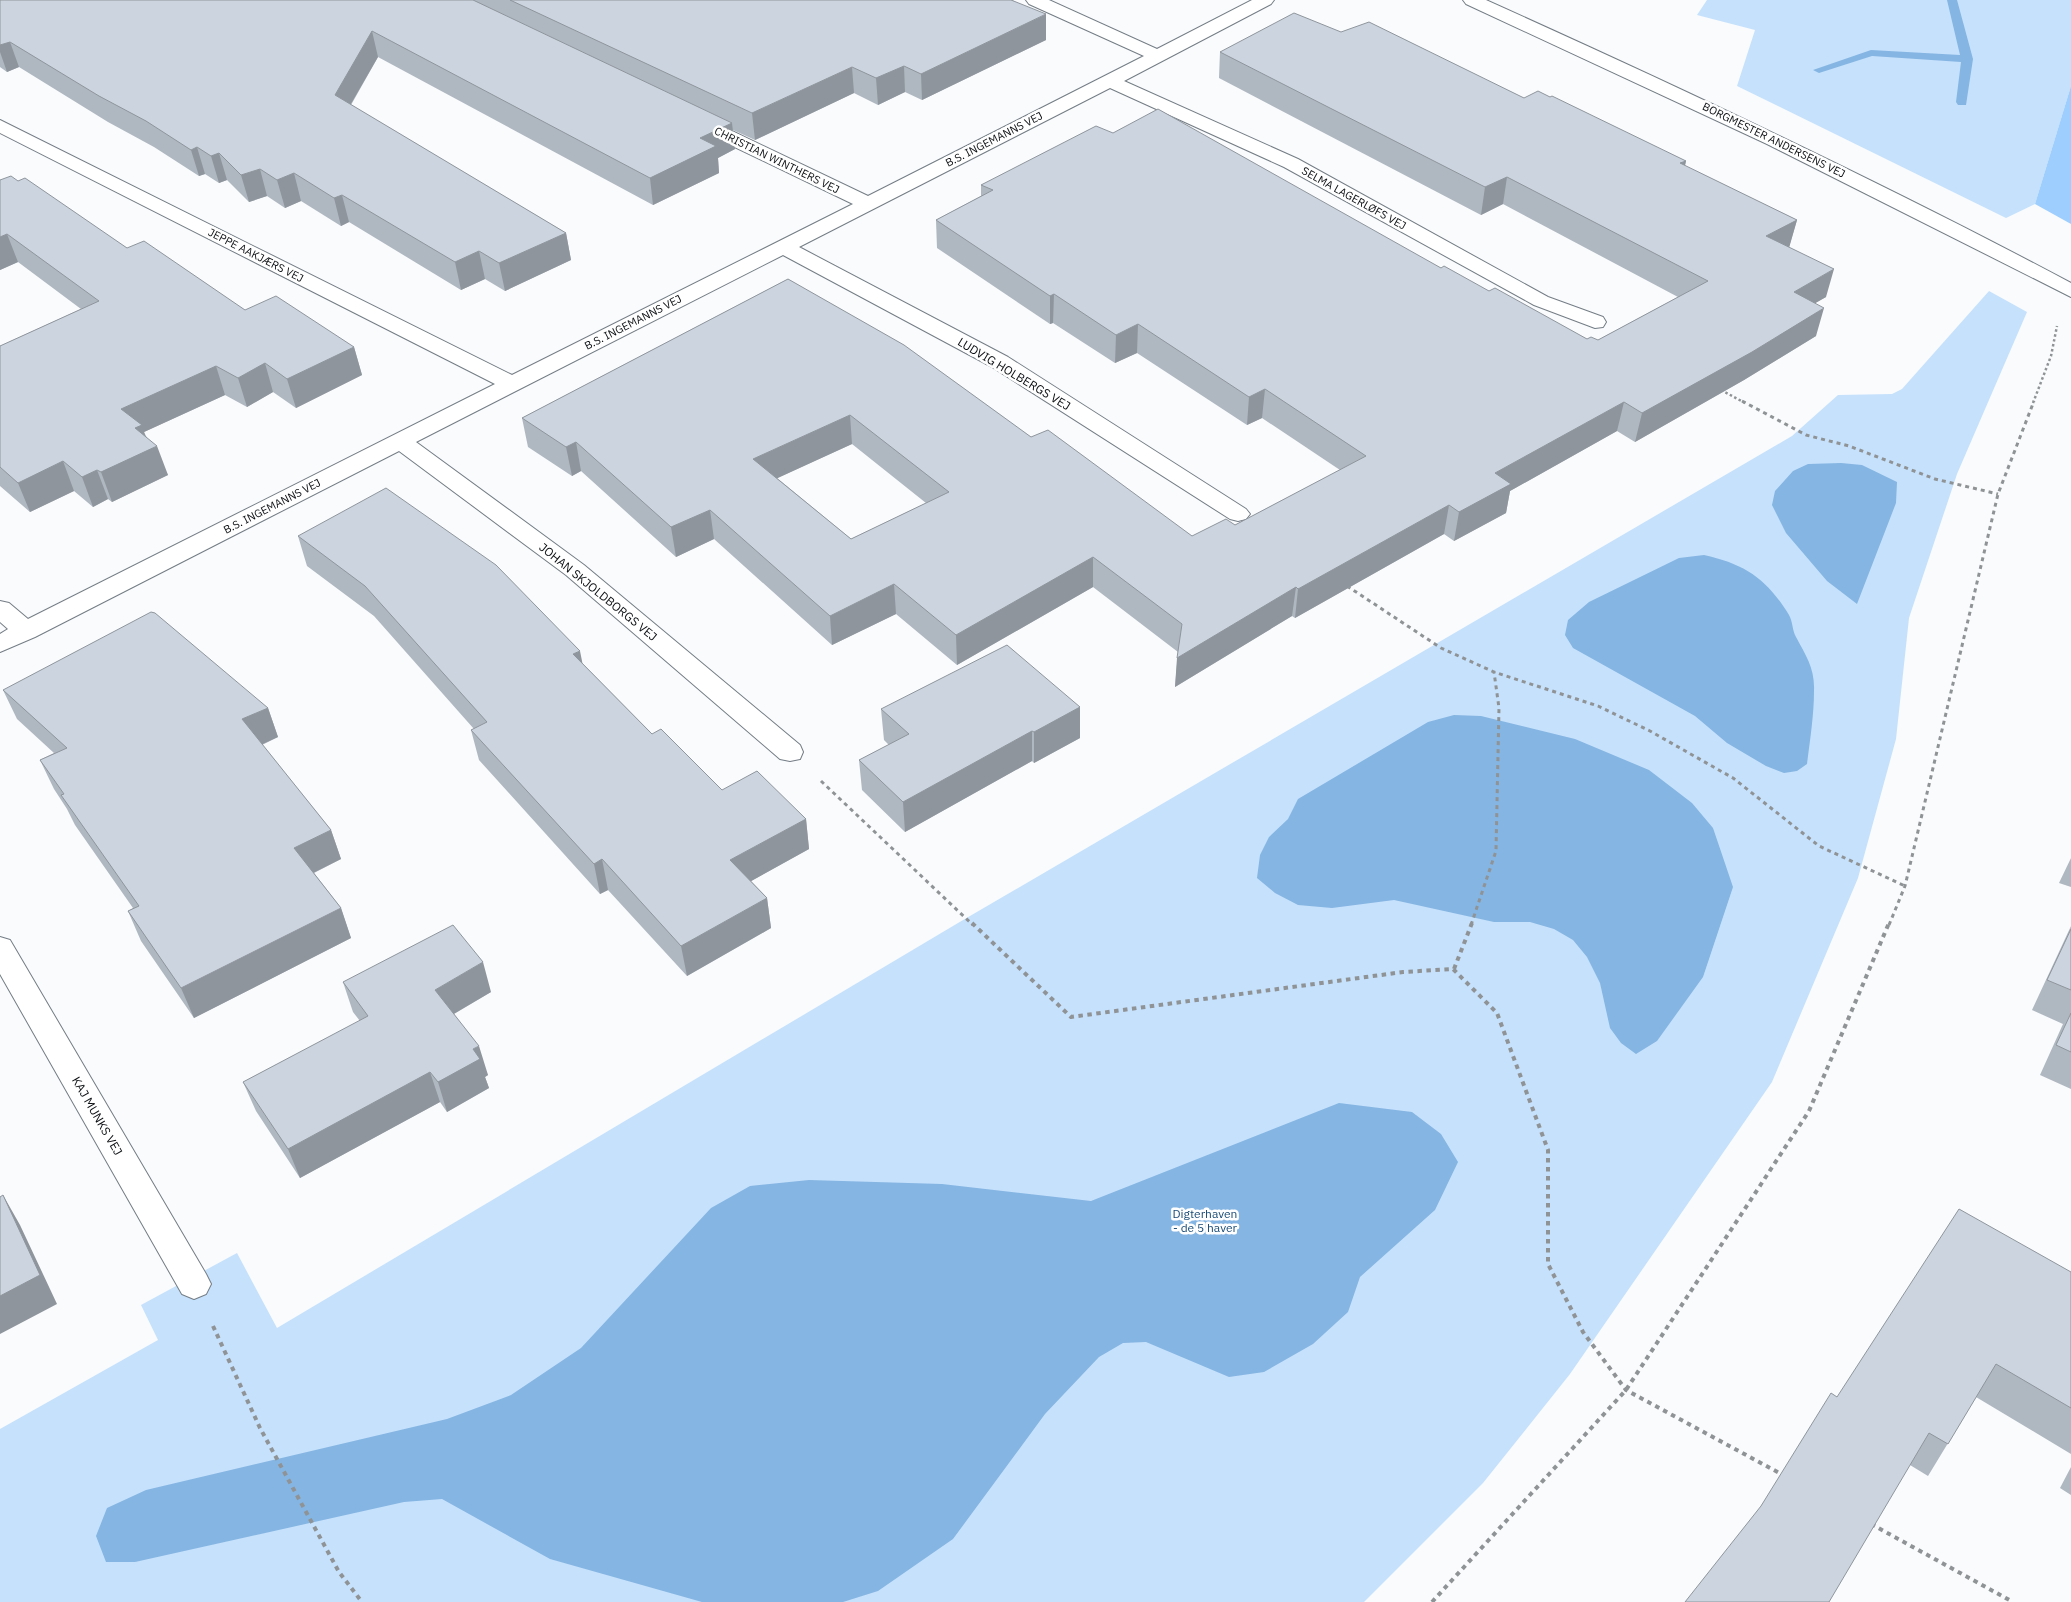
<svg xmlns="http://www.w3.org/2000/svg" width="2071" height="1602" viewBox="0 0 2071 1602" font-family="'IBM Plex Sans',sans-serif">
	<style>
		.green { fill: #c6e1fc }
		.forest { fill: #9ecefd }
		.water { fill: #85b5e2 }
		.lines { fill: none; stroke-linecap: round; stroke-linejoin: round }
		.stream { fill: #85b5e2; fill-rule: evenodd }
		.minor-casing { stroke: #747d85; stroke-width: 2 }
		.path-far2 { stroke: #909395; stroke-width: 2.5; stroke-dasharray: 2.5 2.5; stroke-linecap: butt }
		.path-far1 { stroke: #909395; stroke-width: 3; stroke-dasharray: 4 4; stroke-linecap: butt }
		.path { stroke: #909395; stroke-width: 4; stroke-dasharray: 4.5 4.5; stroke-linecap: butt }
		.minor { fill: #fff; fill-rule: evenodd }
		.wall { fill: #afb7c0; fill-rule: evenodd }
		.shaded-wall { fill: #8f959c }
		.building { fill: #ccd5df; stroke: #8f959c; fill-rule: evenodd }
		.labels { text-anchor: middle; stroke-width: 5; stroke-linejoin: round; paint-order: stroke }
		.far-street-label { font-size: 11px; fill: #0d1013; stroke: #fff }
		.street-label { font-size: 12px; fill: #0d1013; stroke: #fff }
		.park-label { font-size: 12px; fill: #184b76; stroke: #fff }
	</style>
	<rect width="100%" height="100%" fill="#f9fbfd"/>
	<path class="green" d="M 1707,0 L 2071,0 L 2071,86 L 2035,204 L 2006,218 L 1737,86 L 1755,30 L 1697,15 Z
		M 1989,291 L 2027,312 L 1957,474 L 1909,618 L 1896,739 L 1858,878 L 1772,1082 L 1570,1374 L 1483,1483 L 1364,1602 L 0,1602 L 0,1429 L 158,1340 L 141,1305 L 237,1253 L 277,1328 L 958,923 L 1792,436 L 1838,395 L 1892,394 L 1902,389 Z"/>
	<path class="forest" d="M 2071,86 L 2071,224 L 2035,204 Z"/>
	<path class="water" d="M 1841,463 L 1862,465 L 1897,482 L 1896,503 L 1857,604 L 1827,581 L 1786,533 L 1772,505 L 1775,491 L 1793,471 L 1808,464 Z
		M 1704,555 C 1745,564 1767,579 1789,615 C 1793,622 1792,630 1796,637 C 1806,656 1815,668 1814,691 C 1814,715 1810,740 1807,764 L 1797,771 L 1784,773 L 1766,766 L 1727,743 L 1695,716 L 1573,648 L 1565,635 L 1568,620 L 1589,602 L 1679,558 Z
		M 1454,715 L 1481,716 L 1575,739 L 1649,770 L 1692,803 L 1713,828 L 1733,887 L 1703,977 L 1657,1041 L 1636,1054 L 1621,1043 L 1610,1028 L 1600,983 L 1587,957 L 1573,940 L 1554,929 L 1530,922 L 1494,922 L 1394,900 L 1332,908 L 1298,905 L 1275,893 L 1257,878 L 1260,855 L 1269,837 L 1288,819 L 1298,799 L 1428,722 Z
		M 1339,1103 L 1412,1112 L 1441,1134 L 1458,1162 L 1435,1210 L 1360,1277 L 1348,1312 L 1313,1344 L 1264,1372 L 1229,1377 L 1146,1342 L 1123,1343 L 1099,1357 L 1045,1414 L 953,1539 L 878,1591 L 843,1602 L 702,1602 L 550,1559 L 442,1499 L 404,1502 L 135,1562 L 106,1562 L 96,1536 L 107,1508 L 146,1490 L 447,1419 L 511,1395 L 581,1348 L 711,1208 L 750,1186 L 809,1180 L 942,1184 L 1091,1201 Z"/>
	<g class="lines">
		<path class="stream" d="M 1947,0 L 1957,0 L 1973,59 L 1966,105 L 1958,105 L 1956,102 L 1961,62 L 1872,56 L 1819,73 L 1813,70 L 1871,50 L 1960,55 Z"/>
		<g class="minor-casing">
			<path id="minor" d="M 1026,0 L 1049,0 L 1157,49 L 1252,0 L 1274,0 L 1271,4 L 1124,81 L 1298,159 L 1548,297 L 1603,317 L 1606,322 L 1603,327 L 1595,328 L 1534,305 L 1284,167 L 1110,88 L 799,247 L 1008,357 L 1246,509 L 1250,514 L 1246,519 L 1238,521 L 1230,519 L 992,367 L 783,255 L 416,442 L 584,565 L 800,745 L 803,752 L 800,759 L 790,761 L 780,759 L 566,575 L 399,451 L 35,637 L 0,652 L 0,634 L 8,629 L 0,622 L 0,601 L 9,603 L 28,619 L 495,384 L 0,133 L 0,120 L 512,375 L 853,204 L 695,128 L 693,124 L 695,120 L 709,120 L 868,196 L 1144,56 L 1029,4 Z
				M 1463,0 L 1486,0 C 1684,89 1880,181 2071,283 L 2071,297 L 1767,144 L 1466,4 Z
				M 0,937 L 10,940 L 206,1274 L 211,1284 L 206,1294 L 194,1299 L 182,1294 L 0,974 Z"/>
		</g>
		<path class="path-far2" d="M 1721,390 L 1745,403
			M 2033,403 L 2051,356 L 2057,326"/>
		<path class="path-far1" d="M 1742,401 L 1806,435 L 1849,446 L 1935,479 L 1998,494
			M 1347,586 L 1441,648 L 1494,672 L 1598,706 L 1650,731 L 1733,778 L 1819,846 L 1905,886
			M 821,781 L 973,925
			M 1471,925 L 1496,851 L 1499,708 L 1494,672
			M 1889,925 L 1905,886 L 1998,494 L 2034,401"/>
		<path class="path" d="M 972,923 L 1071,1017 L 1403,972 L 1453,969 L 1497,1013 L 1548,1150 L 1548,1264 L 1583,1332 L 1626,1390 L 1783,1475
			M 1454,969 L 1472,923
			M 213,1326 L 260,1428 L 339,1572 L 362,1602
			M 1871,1524 L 2013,1602
			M 1432,1602 L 1626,1390 L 1809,1111 L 1889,923"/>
		<use href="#minor" class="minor"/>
	</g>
	<path class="wall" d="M 0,0 L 1013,0 L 1046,40 L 922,100 L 905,92 L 878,105 L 854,93 L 755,140 L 733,130 L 735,149 L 718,158 L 719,173 L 653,205 L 378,57 L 351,105 L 566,233 L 571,260 L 505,291 L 485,279 L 461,290 L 349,222 L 341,226 L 301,201 L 285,208 L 267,196 L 249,202 L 227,180 L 219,183 L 205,174 L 199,176 L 154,147 L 108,122 L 19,67 L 7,72 L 0,67 Z
		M 1341,32 L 1524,98 L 1686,161 L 1685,166 L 1797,220 L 1789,247 L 1826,297 L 1815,303 L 1816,336 L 1744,380 L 1635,442 L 1617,431 L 1510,491 L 1506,513 L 1454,541 L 1444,534 L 1295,618 L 1292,616 L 1175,687 L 1178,652 L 1093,587 L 957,665 L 896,614 L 832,645 L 714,539 L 676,557 L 581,471 L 572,476 L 528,447 L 522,418 L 788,279 L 1031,437 L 1192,536 L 1235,525 L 1340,470 L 1262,418 L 1247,425 L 1137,353 L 1115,363 L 1053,323 L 1050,324 L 937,248 L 936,220 L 981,196 L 981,185 L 1113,133 L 1441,268 L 1587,339 L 1598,340 L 1678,297 L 1503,204 L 1481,215 L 1219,78 L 1220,52 ZM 852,444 L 926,503 L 851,539 L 777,478 Z
		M 0,180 L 18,181 L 127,248 L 245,310 L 354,347 L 362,375 L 296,408 L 273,392 L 247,407 L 225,395 L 144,432 L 146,436 L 168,475 L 112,502 L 108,499 L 93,507 L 74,491 L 30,512 L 0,486 L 0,346 L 81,309 L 18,262 L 0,270 Z
		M 298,536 L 582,663 L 652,734 L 722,790 L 806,819 L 809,849 L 751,881 L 767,898 L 771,928 L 687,976 L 608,890 L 600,894 L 479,760 L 471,730 L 474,729 L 374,616 L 307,566 Z
		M 3,690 L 268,708 L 278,737 L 262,745 L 331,830 L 341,859 L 314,873 L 341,908 L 351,938 L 194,1018 L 141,941 L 128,911 L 133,908 L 75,825 L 67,809 L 54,789 L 40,760 L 54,753 L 17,719 Z
		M 1080,707 L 1080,738 L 1034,763 L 1032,761 L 905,832 L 862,790 L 859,760 L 889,745 L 884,740 L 881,709 Z
		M 2071,858 L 2071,887 L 2059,883 Z
		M 2071,926 L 2071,1089 L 2040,1075 L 2063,1024 L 2032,1010 Z
		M 343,982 L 491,992 L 454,1014 L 488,1075 L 485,1077 L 489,1088 L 447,1112 L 440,1102 L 300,1178 L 256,1111 L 243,1082 L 360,1021 L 353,1012 Z
		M 2071,1272 L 2071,1454 L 1976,1397 L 1928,1476 L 1910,1465 L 1761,1506 L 1837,1397 Z
		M 2071,1467 L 2071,1495 L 2060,1488 Z"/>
	<path class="shaded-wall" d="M 1046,14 L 1046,40 L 922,100 L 921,74 Z
		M 372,31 L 378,57 L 341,121 L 335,95 Z
		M 10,42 L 19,67 L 7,72 L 0,52 L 0,45 Z
		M 904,66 L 905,92 L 878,105 L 876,78 Z
		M 852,67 L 854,93 L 755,140 L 752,113 Z
		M 732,123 L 735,149 L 718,158 L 719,173 L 653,205 L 650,178 L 700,138 Z
		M 197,147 L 205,174 L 199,176 L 191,150 Z
		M 219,153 L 227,180 L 219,183 L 211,156 Z
		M 1686,161 L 1679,188 L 1680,163 Z
		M 260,169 L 267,196 L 249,202 L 241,175 Z
		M 294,173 L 301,201 L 285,208 L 277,180 Z
		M 1507,177 L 1503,204 L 1481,215 L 1485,187 Z
		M 342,195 L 349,222 L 341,226 L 334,198 Z
		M 1797,220 L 1789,248 L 1766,236 Z
		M 566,233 L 571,260 L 505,291 L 499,263 Z
		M 7,234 L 18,262 L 0,270 L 0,237 Z
		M 479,251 L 485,279 L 461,290 L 455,262 Z
		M 1834,269 L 1826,297 L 1786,320 L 1794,292 Z
		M 1054,294 L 1053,323 L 1050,324 L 1050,296 Z
		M 1824,308 L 1816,336 L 1744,380 L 1635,442 L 1642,413 Z
		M 1138,324 L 1137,353 L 1115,363 L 1116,335 Z
		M 354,347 L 362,375 L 296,408 L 287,379 Z
		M 265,363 L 273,392 L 247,407 L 238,378 Z
		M 216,366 L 225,395 L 144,432 L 150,449 L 157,446 L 168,475 L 112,502 L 101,472 L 121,409 Z
		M 1265,389 L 1262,418 L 1247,425 L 1249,397 Z
		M 1624,402 L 1617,431 L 1510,491 L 1506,513 L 1454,541 L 1459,512 L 1495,473 Z
		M 850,415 L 852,444 L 756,488 L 753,459 Z
		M 576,442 L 581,471 L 572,476 L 566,447 Z
		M 63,461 L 74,491 L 30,512 L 18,483 Z
		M 97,470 L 108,499 L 93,507 L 82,477 Z
		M 1449,505 L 1444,534 L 1295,618 L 1298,589 Z
		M 710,510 L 714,539 L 676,557 L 671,527 Z
		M 1093,557 L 1093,587 L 957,665 L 956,635 Z
		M 894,584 L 896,614 L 832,645 L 830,616 Z
		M 1296,587 L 1292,616 L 1175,687 L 1177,658 Z
		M 580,651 L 586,681 L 573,654 Z
		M 1080,707 L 1080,738 L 1034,763 L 1034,732 Z
		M 268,708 L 278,737 L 252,749 L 242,719 Z
		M 1032,731 L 1032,761 L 905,832 L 903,802 Z
		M 806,819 L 809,849 L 735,890 L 730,860 Z
		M 331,830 L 341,859 L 305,877 L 294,848 Z
		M 602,859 L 608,890 L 600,894 L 594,864 Z
		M 767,898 L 771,928 L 687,976 L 681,946 Z
		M 341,908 L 351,938 L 194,1018 L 181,988 Z
		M 483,962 L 491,992 L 445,1019 L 435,990 Z
		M 479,1046 L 488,1075 L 485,1077 L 489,1088 L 447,1112 L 438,1082 L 473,1049 Z
		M 430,1072 L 440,1102 L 300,1178 L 288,1149 Z
		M 3,1195 L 20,1225 L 57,1304 L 0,1334 L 0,1296 Z"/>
	<path class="building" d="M 0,0 L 473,0 L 732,123 L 700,138 L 716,146 L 650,178 L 372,31 L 335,95 L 566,233 L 499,263 L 479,251 L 455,262 L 342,195 L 334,198 L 294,173 L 277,180 L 260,169 L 241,175 L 219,153 L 211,156 L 197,147 L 191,150 L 146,121 L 99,96 L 10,42 L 0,45 Z
		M 510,0 L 1011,0 L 1046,14 L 921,74 L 904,66 L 876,78 L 852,67 L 752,113 Z
		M 1294,13 L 1341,32 L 1369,22 L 1524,98 L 1538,91 L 1550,97 L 1552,96 L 1686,161 L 1680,163 L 1797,220 L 1766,236 L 1834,269 L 1794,292 L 1824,308 L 1752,352 L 1642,413 L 1624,402 L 1495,473 L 1511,484 L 1459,512 L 1449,505 L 1298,589 L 1296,587 L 1177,658 L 1182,624 L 1093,557 L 956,635 L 894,584 L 830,616 L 710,510 L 671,527 L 576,442 L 566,447 L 522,418 L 788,279 L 904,345 L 1031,437 L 1048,430 L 1192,536 L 1226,519 L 1235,525 L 1366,456 L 1265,389 L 1249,397 L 1138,324 L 1116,335 L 1054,294 L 1050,296 L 936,220 L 993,190 L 981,185 L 1096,126 L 1113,133 L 1158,109 L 1441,268 L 1444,266 L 1489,291 L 1495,288 L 1587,339 L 1591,337 L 1598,340 L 1708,281 L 1507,177 L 1485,187 L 1220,52 ZM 850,415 L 949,492 L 851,539 L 753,459 Z
		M 11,176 L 18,181 L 25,178 L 127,248 L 144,241 L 245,310 L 276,296 L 354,347 L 287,379 L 265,363 L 238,378 L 216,366 L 121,409 L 142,425 L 135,428 L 157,446 L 101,472 L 97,470 L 82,477 L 63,461 L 18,483 L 0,467 L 0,346 L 99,301 L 7,234 L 0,237 L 0,180 Z
		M 386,488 L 496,565 L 580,651 L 573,654 L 652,734 L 661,729 L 722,790 L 757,771 L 806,819 L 730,860 L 767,898 L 681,946 L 602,859 L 594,864 L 471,730 L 487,722 L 365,586 L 298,536 Z
		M 151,612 L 155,613 L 268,708 L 242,719 L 331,830 L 294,848 L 341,908 L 181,988 L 128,911 L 139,906 L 61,795 L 64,794 L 40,760 L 67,748 L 3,690 Z
		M 1007,645 L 1080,707 L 1034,732 L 1032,731 L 903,802 L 859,760 L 909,734 L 881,709 Z
		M 453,925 L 483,962 L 435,990 L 479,1046 L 473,1049 L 480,1059 L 438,1082 L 430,1072 L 288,1149 L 243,1082 L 368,1016 L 343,982 Z
		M 2071,929 L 2071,990 L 2047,980 Z
		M 2071,1013 L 2071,1052 L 2056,1045 Z
		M 3,1195 L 40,1275 L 0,1296 L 0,1197 Z
		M 1959,1209 L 2071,1272 L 2071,1408 L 1996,1364 L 1948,1444 L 1929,1433 L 1829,1602 L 1685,1602 L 1761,1506 L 1831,1393 L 1837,1397 Z"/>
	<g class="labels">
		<g class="far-street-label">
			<text transform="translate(994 139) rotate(-27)" y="4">B.S. INGEMANNS VEJ</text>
			<text transform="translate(1774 140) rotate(26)" y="4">BORGMESTER ANDERSENS VEJ</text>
			<text transform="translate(777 160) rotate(26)" y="4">CHRISTIAN WINTHERS VEJ</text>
			<text transform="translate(1354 198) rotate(29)" y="4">SELMA LAGERLØFS VEJ</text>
			<text transform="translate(256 255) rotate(27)" y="4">JEPPE AAKJÆRS VEJ</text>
			<text transform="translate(633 322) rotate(-27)" y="4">B.S. INGEMANNS VEJ</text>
			<text transform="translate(272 506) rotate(-27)" y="4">B.S. INGEMANNS VEJ</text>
		</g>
		<g class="street-label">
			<text transform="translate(1014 374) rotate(31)" y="4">LUDVIG HOLBERGS VEJ</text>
			<text transform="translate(598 592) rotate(39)" y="4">JOHAN SKJOLDBORGS VEJ</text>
			<text transform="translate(97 1116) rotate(60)" y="4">KAJ MUNKS VEJ</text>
		</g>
		<g class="park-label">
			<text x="1205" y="1218">Digterhaven<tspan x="1205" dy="14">- de 5 haver</tspan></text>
		</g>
	</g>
</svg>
